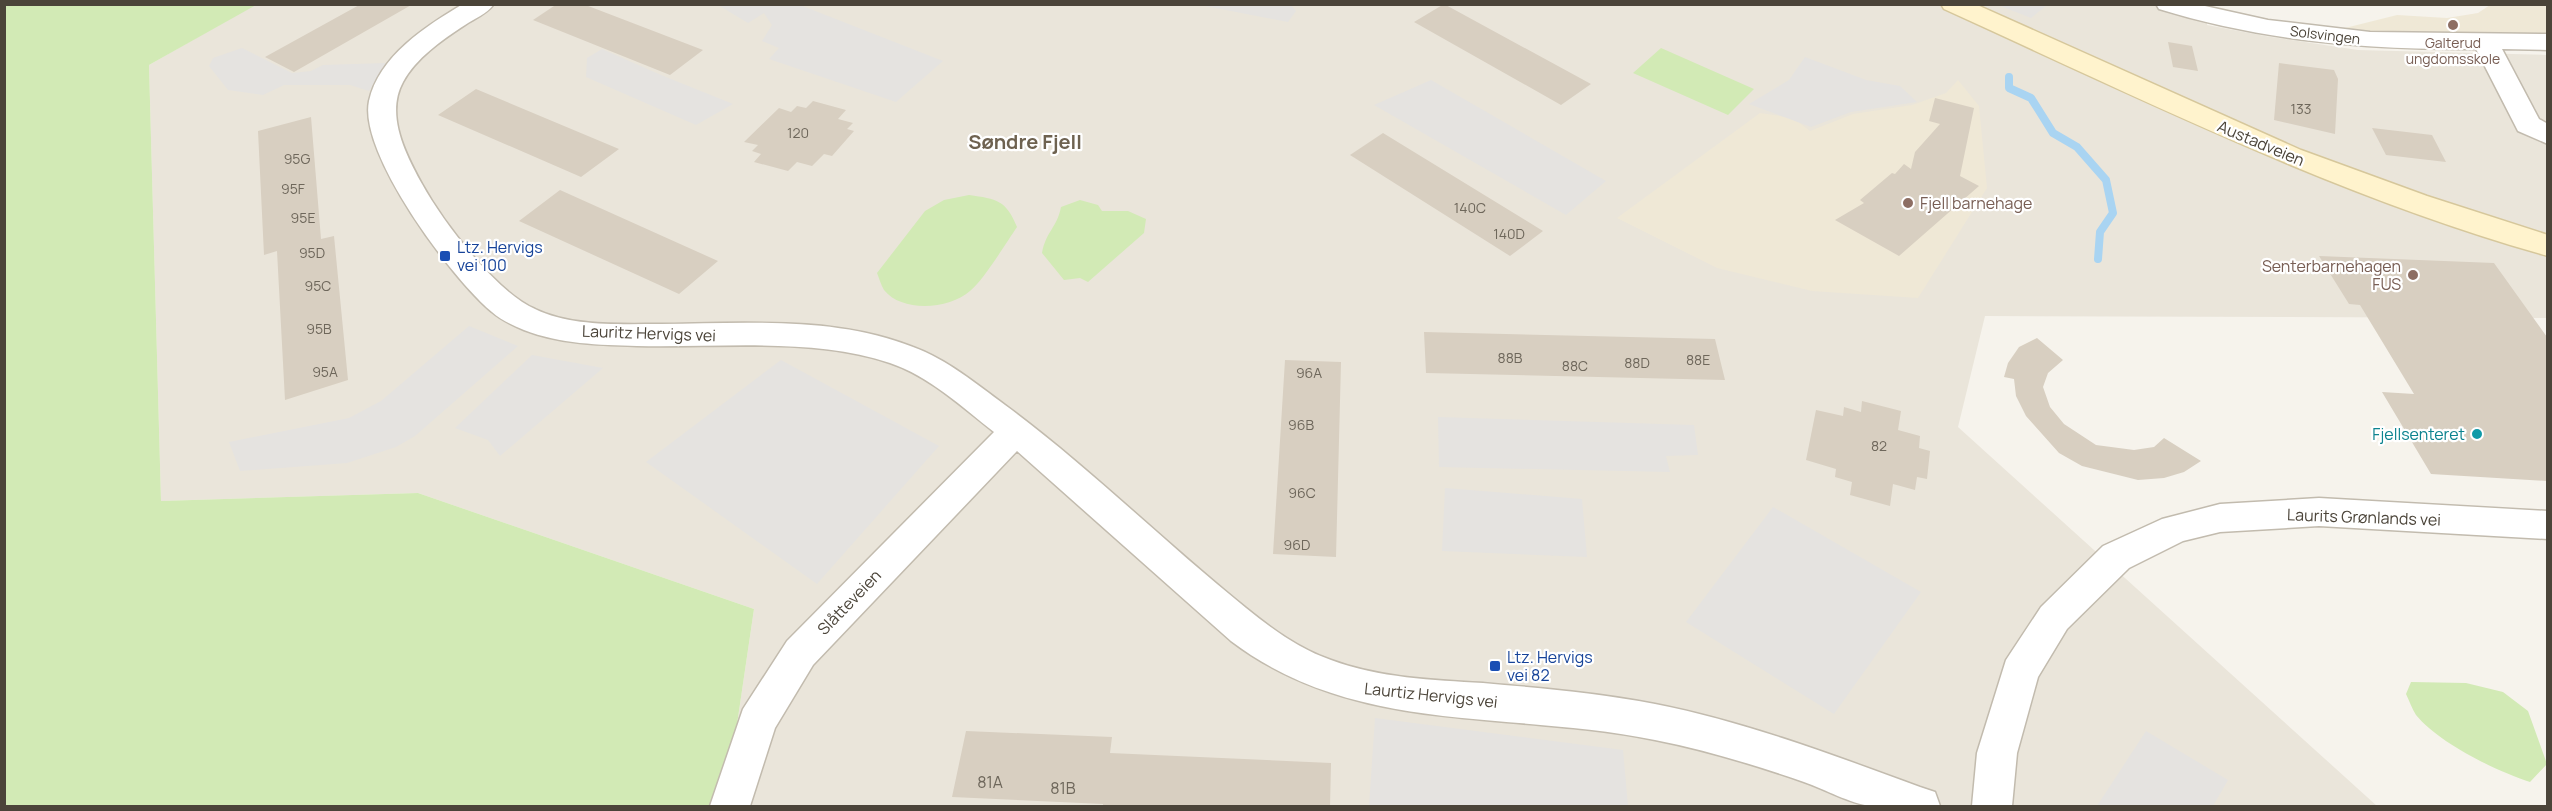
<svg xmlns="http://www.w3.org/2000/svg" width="2552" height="811" viewBox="0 0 2552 811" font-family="Manrope,sans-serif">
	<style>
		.residential { fill: #eae5da }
		.education { fill: #efe8d6 }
		.green { fill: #d2eab5 }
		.parking { fill: #e5e3e0 }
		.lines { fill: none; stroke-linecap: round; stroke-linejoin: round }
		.stream { stroke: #a9d4f2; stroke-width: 8 }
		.building { fill: #d8cfc1 }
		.street-casing { stroke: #c2bbae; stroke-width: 3 }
		.secondary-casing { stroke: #d6c79b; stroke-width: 3 }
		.street { fill: #fff; fill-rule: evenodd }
		.secondary { fill: #fff3cd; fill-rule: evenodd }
		.education-dot { fill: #8d6e63; stroke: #fff; stroke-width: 2 }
		.transit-dot { fill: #1a4fb4; stroke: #fff; stroke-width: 2 }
		.culture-dot { fill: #0f9aa8; stroke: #fff; stroke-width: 2 }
		.labels { text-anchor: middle; stroke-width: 4.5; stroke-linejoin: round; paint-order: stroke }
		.far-street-label { font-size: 14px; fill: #4b4439; stroke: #fff }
		.far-education-label { font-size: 14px; fill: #785e54; stroke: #fff }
		.number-label { font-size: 14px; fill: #6e675b }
		.street-label { font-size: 16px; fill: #4b4439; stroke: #fff }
		.education-label { font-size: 16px; fill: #785e54; stroke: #fff; text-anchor: start }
		.transit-label { font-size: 16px; fill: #164399; stroke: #fff; text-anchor: start }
		.culture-label { font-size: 16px; fill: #0d838f; stroke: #fff; text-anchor: end }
		.near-number-label { font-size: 16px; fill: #6e675b }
		.quarter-label { font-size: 20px; font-weight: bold; fill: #6e6250; stroke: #fff }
	</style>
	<rect width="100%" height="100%" fill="#f6f3ec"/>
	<path class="residential" d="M 256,4 L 2208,5 L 2207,25 L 2265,36 L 2358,50 L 2547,55 L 2547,318 L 1985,316 L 1958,427 L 2377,806 L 725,806 L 754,609 L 418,493 L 161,501 L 149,65 Z"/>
	<path class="education" d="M 2490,5 L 2547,5 L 2547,41 L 2391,37 L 2345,28 L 2397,15 L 2447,18 L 2478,13 Z
		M 1958,80 L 1979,106 L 1987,188 L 1918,298 L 1812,291 L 1717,268 L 1617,218 L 1760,113 L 1793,118 L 1810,131 L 1853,114 L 1912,105 L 1946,93 Z"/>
	<path class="green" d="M 5,5 L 256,5 L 149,65 L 161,501 L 418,493 L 754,609 L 725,806 L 5,806 Z
		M 1661,48 L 1754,89 L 1728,115 L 1633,73 Z
		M 969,195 C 997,199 1006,200 1017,227 C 1006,243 983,281 970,291 C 950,309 902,313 884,290 C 881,285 879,278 877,273 L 925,211 L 944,200 Z
		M 1080,200 L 1098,205 L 1102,211 L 1128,211 L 1146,219 L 1144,233 L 1088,282 L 1080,278 L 1064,280 L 1042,253 C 1046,231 1057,228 1061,207 Z
		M 2411,682 L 2466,683 L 2503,692 L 2528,711 L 2547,764 L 2530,782 C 2496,771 2439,743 2416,715 C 2412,709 2409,700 2406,694 Z"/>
	<path class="parking" d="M 718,5 L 800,5 L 943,61 L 896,102 L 769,59 L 779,48 L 762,41 L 772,25 L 764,13 L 748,23 Z
		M 1200,5 L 1291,5 L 1296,11 L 1288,22 Z
		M 1998,5 L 2047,5 L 2031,18 Z
		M 242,48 L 292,73 L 311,71 L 323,65 L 386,63 L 369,91 L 350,85 L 284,85 L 263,95 L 228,90 L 209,66 L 213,58 Z
		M 602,49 L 661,75 L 733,104 L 696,125 L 586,77 L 587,58 Z
		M 1805,57 L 1866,80 L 1900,86 L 1917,102 L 1851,112 L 1811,127 L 1749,104 L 1789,80 Z
		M 1431,80 L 1606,181 L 1566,215 L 1374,105 Z
		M 469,326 L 518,346 L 415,436 L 396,447 L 347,463 L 240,471 L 229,442 L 349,418 L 381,401 Z
		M 532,355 L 603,368 L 500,456 L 488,440 L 455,428 Z
		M 781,360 L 939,446 L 817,584 L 646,462 Z
		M 1438,417 L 1694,425 L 1698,455 L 1666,456 L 1670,472 L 1439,467 Z
		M 1445,488 L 1582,499 L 1587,557 L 1442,551 Z
		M 1773,507 L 1921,592 L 1834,714 L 1686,622 Z
		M 1375,718 L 1623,750 L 1628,806 L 1369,806 Z
		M 2146,731 L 2228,780 L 2213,806 L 2097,806 Z"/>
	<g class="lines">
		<path class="stream" d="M 2009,77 L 2009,88 L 2031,98 L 2053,133 L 2077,147 L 2106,180 L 2113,213 L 2100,232 L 2098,259"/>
	</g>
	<path class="building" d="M 361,4 L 413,4 L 294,72 L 265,57 Z
		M 557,4 L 583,4 L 703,50 L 670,75 L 533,20 Z
		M 1444,4 L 1591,84 L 1561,105 L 1414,22 Z
		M 2168,42 L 2192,46 L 2198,71 L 2173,67 Z
		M 2279,63 L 2334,70 L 2338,79 L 2335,134 L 2274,120 Z
		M 476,89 L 619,149 L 581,177 L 438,115 Z
		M 1935,98 L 1974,108 L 1960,176 L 1979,186 L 1899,256 L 1835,220 L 1864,203 L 1860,200 L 1892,173 L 1895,174 L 1904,164 L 1911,169 L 1915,152 L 1940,124 L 1929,121 Z
		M 813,101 L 846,110 L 838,119 L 853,123 L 847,129 L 854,131 L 832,156 L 824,154 L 812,166 L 797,162 L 788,171 L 754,162 L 761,154 L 752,151 L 758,145 L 744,142 L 779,108 L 791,112 L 797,106 L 806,108 Z
		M 311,117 L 321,239 L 334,236 L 348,380 L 285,400 L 277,251 L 264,255 L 258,131 Z
		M 2372,128 L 2432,135 L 2446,162 L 2386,155 Z
		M 1383,133 L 1543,231 L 1510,256 L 1350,155 Z
		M 560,190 L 718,261 L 679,294 L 519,221 Z
		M 2319,256 L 2494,263 L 2547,337 L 2547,481 L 2431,474 L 2382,392 L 2414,394 L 2360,305 L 2349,304 Z
		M 1424,332 L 1715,339 L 1725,380 L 1426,373 Z
		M 2037,338 L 2063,360 L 2048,373 L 2043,387 L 2050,407 L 2064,424 L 2096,445 L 2134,450 L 2154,447 L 2164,438 L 2201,461 L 2184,472 L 2164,478 L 2138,480 L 2082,466 L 2059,453 L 2026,416 L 2016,396 L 2014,379 L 2004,377 L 2008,363 L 2019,347 Z
		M 1285,360 L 1341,362 L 1336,557 L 1273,554 Z
		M 1862,401 L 1901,411 L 1898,430 L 1920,436 L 1919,448 L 1930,451 L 1927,479 L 1917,477 L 1915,490 L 1893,484 L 1890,506 L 1850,495 L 1852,482 L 1835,477 L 1836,469 L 1806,460 L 1816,410 L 1843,416 L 1844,407 L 1861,412 Z
		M 966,731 L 1112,737 L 1110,753 L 1331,763 L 1330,807 L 1103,807 L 1103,804 L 952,797 Z"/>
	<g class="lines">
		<g class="street-casing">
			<path id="street" d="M 463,4 L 494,4 C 487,14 474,19 465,25 C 442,40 416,58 403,82 C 385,115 406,155 422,184 C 443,222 496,292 535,309 C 572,327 620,324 661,324 C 743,323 836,316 913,347 C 948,360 975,383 1005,405 C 1089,467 1164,542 1246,608 C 1272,629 1299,649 1331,660 C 1379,678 1433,680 1483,683 C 1540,688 1599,693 1655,704 C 1746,722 1833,755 1920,787 L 1935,792 L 1940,806 C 1918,806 1894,809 1872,806 C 1850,804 1825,789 1804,782 C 1755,765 1706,750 1655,740 C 1509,710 1356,736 1231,641 L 1017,451 L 813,665 L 775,728 L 750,806 L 710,806 L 743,709 L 787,641 L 994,432 C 962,407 929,376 890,363 C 813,337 718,348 637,346 C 599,345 560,344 524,330 C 512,325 501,320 492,312 C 452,279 358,153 369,101 C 379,56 426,26 463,4 Z
				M 2156,4 L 2196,4 L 2268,20 L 2370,32 L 2548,34 L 2548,50 L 2502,49 L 2539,119 L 2548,124 L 2548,144 L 2518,131 L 2476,49 C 2368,50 2263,41 2159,9 Z
				M 2319,498 L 2548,511 L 2548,539 L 2319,526 L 2220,532 L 2183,541 L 2129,568 L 2067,629 L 2038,677 L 2017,753 L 2012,806 L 1972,806 L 1977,753 L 2006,660 L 2041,607 L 2103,546 L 2162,519 L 2220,504 Z"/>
		</g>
		<g class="secondary-casing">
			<path id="secondary" d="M 1941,4 L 1975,4 L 2301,150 L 2427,196 L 2548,235 L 2548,256 C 2338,197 2142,99 1944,9 Z"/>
		</g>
		<use href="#street" class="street"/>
		<use href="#secondary" class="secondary"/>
	</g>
	<g class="education-dot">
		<circle cx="2453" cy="25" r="6"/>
		<circle cx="1908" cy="203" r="6"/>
		<circle cx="2413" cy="275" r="6"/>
	</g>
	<g class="transit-dot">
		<rect x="439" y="250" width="12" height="12" rx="3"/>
		<rect x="1489" y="660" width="12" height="12" rx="3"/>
	</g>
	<circle class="culture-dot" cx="2477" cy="434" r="6"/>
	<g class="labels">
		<g class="far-street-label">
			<text transform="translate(2325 35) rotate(7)" y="5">Solsvingen</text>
		</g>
		<g class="far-education-label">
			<text x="2453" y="48">Galterud<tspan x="2453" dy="16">ungdomsskole</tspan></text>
		</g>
		<g class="number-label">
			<text x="2301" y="114">133</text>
			<text x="798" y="138">120</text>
			<text x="297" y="164">95G</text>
			<text x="293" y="194">95F</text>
			<text x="1470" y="213">140C</text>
			<text x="303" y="223">95E</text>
			<text x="1509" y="239">140D</text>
			<text x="312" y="258">95D</text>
			<text x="318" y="291">95C</text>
			<text x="319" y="334">95B</text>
			<text x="1510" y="363">88B</text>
			<text x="1698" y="365">88E</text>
			<text x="1637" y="368">88D</text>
			<text x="1575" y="371">88C</text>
			<text x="325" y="377">95A</text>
			<text x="1309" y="378">96A</text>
			<text x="1301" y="430">96B</text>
			<text x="1879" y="451">82</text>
			<text x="1302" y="498">96C</text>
			<text x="1297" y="550">96D</text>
		</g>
		<g class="street-label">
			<text transform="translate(2261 143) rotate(23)" y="6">Austadveien</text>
			<text transform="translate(649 333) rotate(2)" y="6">Lauritz Hervigs vei</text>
			<text transform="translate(2364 517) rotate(2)" y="6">Laurits Grønlands vei</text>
			<text transform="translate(849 602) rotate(-46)" y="6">Slåtteveien</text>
			<text transform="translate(1431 695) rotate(6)" y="6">Laurtiz Hervigs vei</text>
		</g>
		<g class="education-label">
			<text x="1920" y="209">Fjell barnehage</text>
			<text x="2401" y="272" text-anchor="end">Senterbarnehagen<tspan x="2401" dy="18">FUS</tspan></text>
		</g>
		<g class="transit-label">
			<text x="457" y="253">Ltz. Hervigs<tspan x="457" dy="18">vei 100</tspan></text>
			<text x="1507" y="663">Ltz. Hervigs<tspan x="1507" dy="18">vei 82</tspan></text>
		</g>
		<g class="culture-label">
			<text x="2465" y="440">Fjellsenteret</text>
		</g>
		<g class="near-number-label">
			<text x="990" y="788">81A</text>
			<text x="1063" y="794">81B</text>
		</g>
		<g class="quarter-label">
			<text x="1025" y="149">Søndre Fjell</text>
		</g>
	</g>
	<rect width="2552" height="811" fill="none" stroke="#4b4439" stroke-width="12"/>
</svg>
